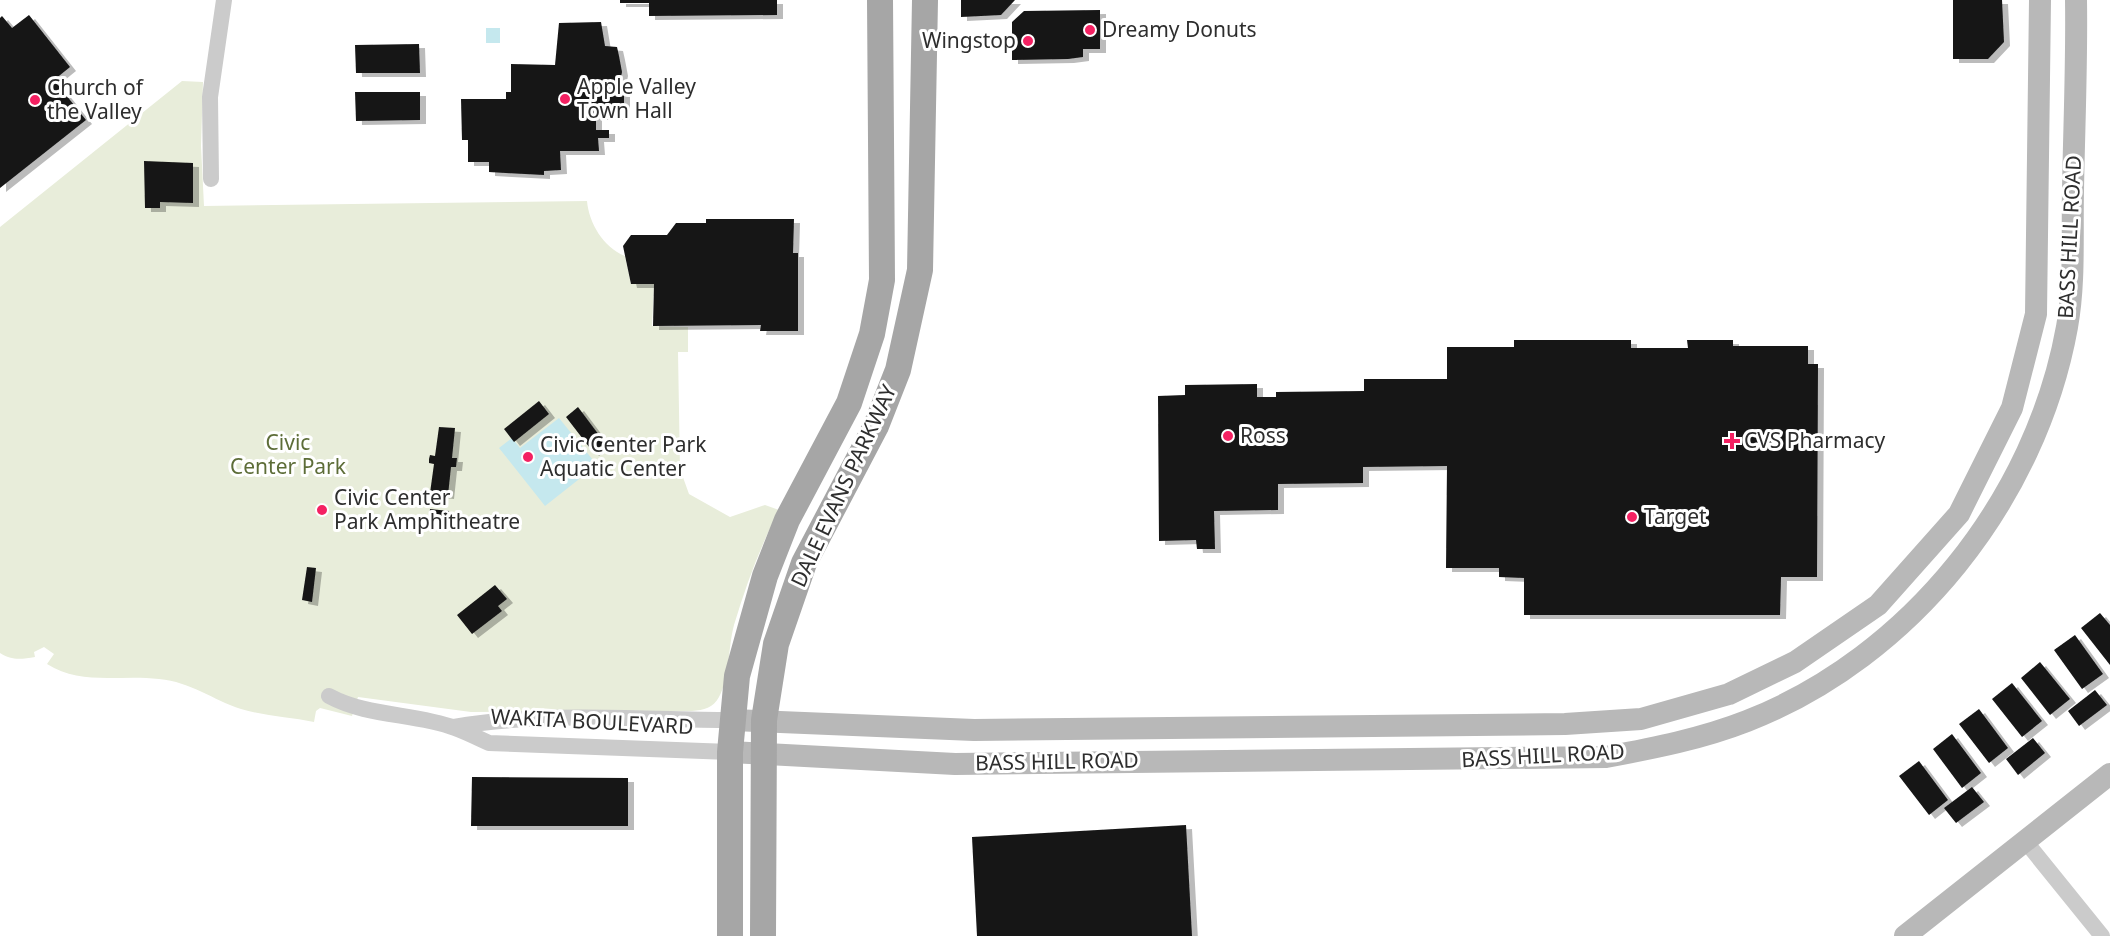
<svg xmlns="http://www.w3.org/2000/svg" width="2110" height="936" viewBox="0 0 2110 936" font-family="'Noto Sans',sans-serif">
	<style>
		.green { fill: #e8edda }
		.water { fill: #c5e8ee }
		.building { fill: #151515; filter: url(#shadow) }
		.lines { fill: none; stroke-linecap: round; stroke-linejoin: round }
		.street { stroke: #cbcbcb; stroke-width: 16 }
		.secondary { stroke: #b8b8b8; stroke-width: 22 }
		.primary { stroke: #a6a6a6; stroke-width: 26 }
		.poi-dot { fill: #f42162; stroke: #fff; stroke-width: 2 }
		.labels { text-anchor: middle; stroke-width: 6; stroke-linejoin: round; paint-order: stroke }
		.poi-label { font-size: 21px; fill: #2e2e2e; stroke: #fff; text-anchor: start }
		.street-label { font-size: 21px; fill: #2e2e2e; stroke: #fff }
		.park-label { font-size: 21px; fill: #5d6d38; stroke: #fff }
	</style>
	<defs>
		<filter id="shadow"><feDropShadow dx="6" dy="4" stdDeviation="0" flood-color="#0004"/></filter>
	</defs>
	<rect width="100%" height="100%" fill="#fff"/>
	<path class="green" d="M 182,81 L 203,82 L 201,146 L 204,206 L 587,201 C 589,223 603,247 625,256 L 631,284 L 654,284 L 652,326 L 688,327 L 688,352 L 678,352 L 680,469 L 689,494 L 730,517 L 765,505 L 779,510 C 760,547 746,585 734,625 C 728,647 730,677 719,697 C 713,708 704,710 692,711 L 471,712 L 358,697 L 352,716 L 320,708 L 316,711 L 314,722 C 290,717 264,716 241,709 C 213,700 191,682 159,679 C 121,674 81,686 47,664 L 54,654 L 44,647 L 34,652 L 35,657 C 22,659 12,661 0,653 L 0,227 Z"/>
	<path class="water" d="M 486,28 L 500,28 L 500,43 L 486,43 Z
		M 559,418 L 597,465 L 545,506 L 499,448 L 512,438 L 520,448 Z"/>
	<path class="building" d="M 620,0 L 777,0 L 777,15 L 649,16 L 649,3 L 620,3 Z
		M 961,0 L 1015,0 L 1001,15 L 961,17 Z
		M 1953,0 L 2002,0 L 2004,42 L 1988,59 L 1953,59 Z
		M 1100,10 L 1100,49 L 1083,49 L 1083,57 L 1068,59 L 1012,60 L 1012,22 L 1024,11 Z
		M 29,15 L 70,67 L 54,80 L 86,120 L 0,188 L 0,18 L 2,16 L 12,28 Z
		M 601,22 L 605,46 L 617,47 L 619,56 L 622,72 L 618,92 L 624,92 L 624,116 L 596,116 L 596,130 L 609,130 L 609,138 L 598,138 L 599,151 L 560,151 L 561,170 L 544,171 L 544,175 L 489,172 L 489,162 L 468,162 L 468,140 L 462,140 L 461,99 L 506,99 L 506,92 L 511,92 L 511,64 L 555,65 L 559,23 Z
		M 419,44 L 420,73 L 356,73 L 355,45 Z
		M 355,92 L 420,92 L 420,120 L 356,121 Z
		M 144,161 L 193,163 L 193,203 L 160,202 L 160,208 L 145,208 Z
		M 706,219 L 794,219 L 793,253 L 798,253 L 798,331 L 760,331 L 761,325 L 653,326 L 654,284 L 631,284 L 623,246 L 631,235 L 667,235 L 676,223 L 706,223 Z
		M 1514,340 L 1631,340 L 1631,348 L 1688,348 L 1687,340 L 1733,340 L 1733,346 L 1808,346 L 1808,364 L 1818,364 L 1817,577 L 1781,577 L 1780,615 L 1524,615 L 1524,578 L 1499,577 L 1499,568 L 1446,568 L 1447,466 L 1363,467 L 1363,483 L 1278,484 L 1278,510 L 1214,511 L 1215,549 L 1197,549 L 1196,540 L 1159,541 L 1158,396 L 1185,395 L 1185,385 L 1257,384 L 1257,397 L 1276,397 L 1276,392 L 1364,391 L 1364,379 L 1447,379 L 1447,347 L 1514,347 Z
		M 539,401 L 549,414 L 514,442 L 504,429 Z
		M 578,407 L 605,443 L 593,452 L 566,417 Z
		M 439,427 L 455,428 L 452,458 L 457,458 L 456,467 L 451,467 L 448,495 L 430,493 L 434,464 L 429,463 L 429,459 L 430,455 L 435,456 Z
		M 430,509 L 449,511 L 448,522 L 429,520 Z
		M 307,567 L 316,568 L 312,602 L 302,600 Z
		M 495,585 L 507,599 L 498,606 L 502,611 L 472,634 L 457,615 Z
		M 2100,613 L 2110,625 L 2110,665 L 2081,628 Z
		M 2075,635 L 2103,674 L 2082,689 L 2054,650 Z
		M 2040,662 L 2070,699 L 2050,715 L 2021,678 Z
		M 2012,683 L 2042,721 L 2022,737 L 1992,699 Z
		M 2095,690 L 2107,705 L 2079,726 L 2068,711 Z
		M 1979,709 L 2008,748 L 1989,763 L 1959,724 Z
		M 1952,734 L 1981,773 L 1962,788 L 1933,749 Z
		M 2033,738 L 2045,753 L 2018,775 L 2006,759 Z
		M 1919,761 L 1948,800 L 1929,815 L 1899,776 Z
		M 472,777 L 628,778 L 628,826 L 471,826 Z
		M 1972,787 L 1984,802 L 1956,823 L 1944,808 Z
		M 1186,825 L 1192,936 L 977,936 L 972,837 Z"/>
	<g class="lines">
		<path class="street" d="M 211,179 L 210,97 L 224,0
			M 329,696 C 368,717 414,713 455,728 C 466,732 478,738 489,743 L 730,752
			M 454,727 C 546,711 639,720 732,720
			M 2026,842 L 2102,936"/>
		<path class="secondary" d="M 732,720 L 974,730 L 1565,724 L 1641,719 L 1729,694 L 1795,662 L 1878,605 L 1959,514 L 2012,408 L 2036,314 L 2040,0
			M 730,752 L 955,764 L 1606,757 C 1654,748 1701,739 1747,721 C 1911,657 2036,499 2067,327 C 2075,283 2072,236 2073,191 C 2074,128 2077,64 2076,0
			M 1905,936 L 2110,774"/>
		<path class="primary" d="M 730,936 L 730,752 L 737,676 L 765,576 L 787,520 L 849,403 L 872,334 L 882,280 L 880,0
			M 763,936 L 764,720 L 776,644 L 804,563 L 876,426 L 898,370 L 920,270 L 925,0"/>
	</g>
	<g class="poi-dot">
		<circle cx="1090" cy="30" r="6"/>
		<circle cx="1028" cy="41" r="6"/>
		<circle cx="565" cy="99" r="6"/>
		<circle cx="35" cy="100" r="6"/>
		<circle cx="1228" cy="436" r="6"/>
		<path d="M1729 432h6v6h6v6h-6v6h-6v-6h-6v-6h6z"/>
		<circle cx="528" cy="457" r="6"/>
		<circle cx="322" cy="510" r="6"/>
		<circle cx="1632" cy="517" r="6"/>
	</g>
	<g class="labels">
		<g class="poi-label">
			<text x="1102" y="37">Dreamy Donuts</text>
			<text x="1016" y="48" text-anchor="end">Wingstop</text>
			<text x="577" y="94">Apple Valley<tspan x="577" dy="24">Town Hall</tspan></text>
			<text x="47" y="95">Church of<tspan x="47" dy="24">the Valley</tspan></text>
			<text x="1240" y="443">Ross</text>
			<text x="1744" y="448">CVS Pharmacy</text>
			<text x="540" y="452">Civic Center Park<tspan x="540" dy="24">Aquatic Center</tspan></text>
			<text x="334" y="505">Civic Center<tspan x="334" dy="24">Park Amphitheatre</tspan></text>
			<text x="1644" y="524">Target</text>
		</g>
		<g class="street-label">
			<text transform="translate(2070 237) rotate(-87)" y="7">BASS HILL ROAD</text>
			<text transform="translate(844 486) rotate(-65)" y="7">DALE EVANS PARKWAY</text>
			<text transform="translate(592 722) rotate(3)" y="7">WAKITA BOULEVARD</text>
			<text transform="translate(1543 756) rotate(-3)" y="7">BASS HILL ROAD</text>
			<text transform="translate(1057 762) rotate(-1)" y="7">BASS HILL ROAD</text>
		</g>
		<g class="park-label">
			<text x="288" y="450">Civic<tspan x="288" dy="24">Center Park</tspan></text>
		</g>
	</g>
</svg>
